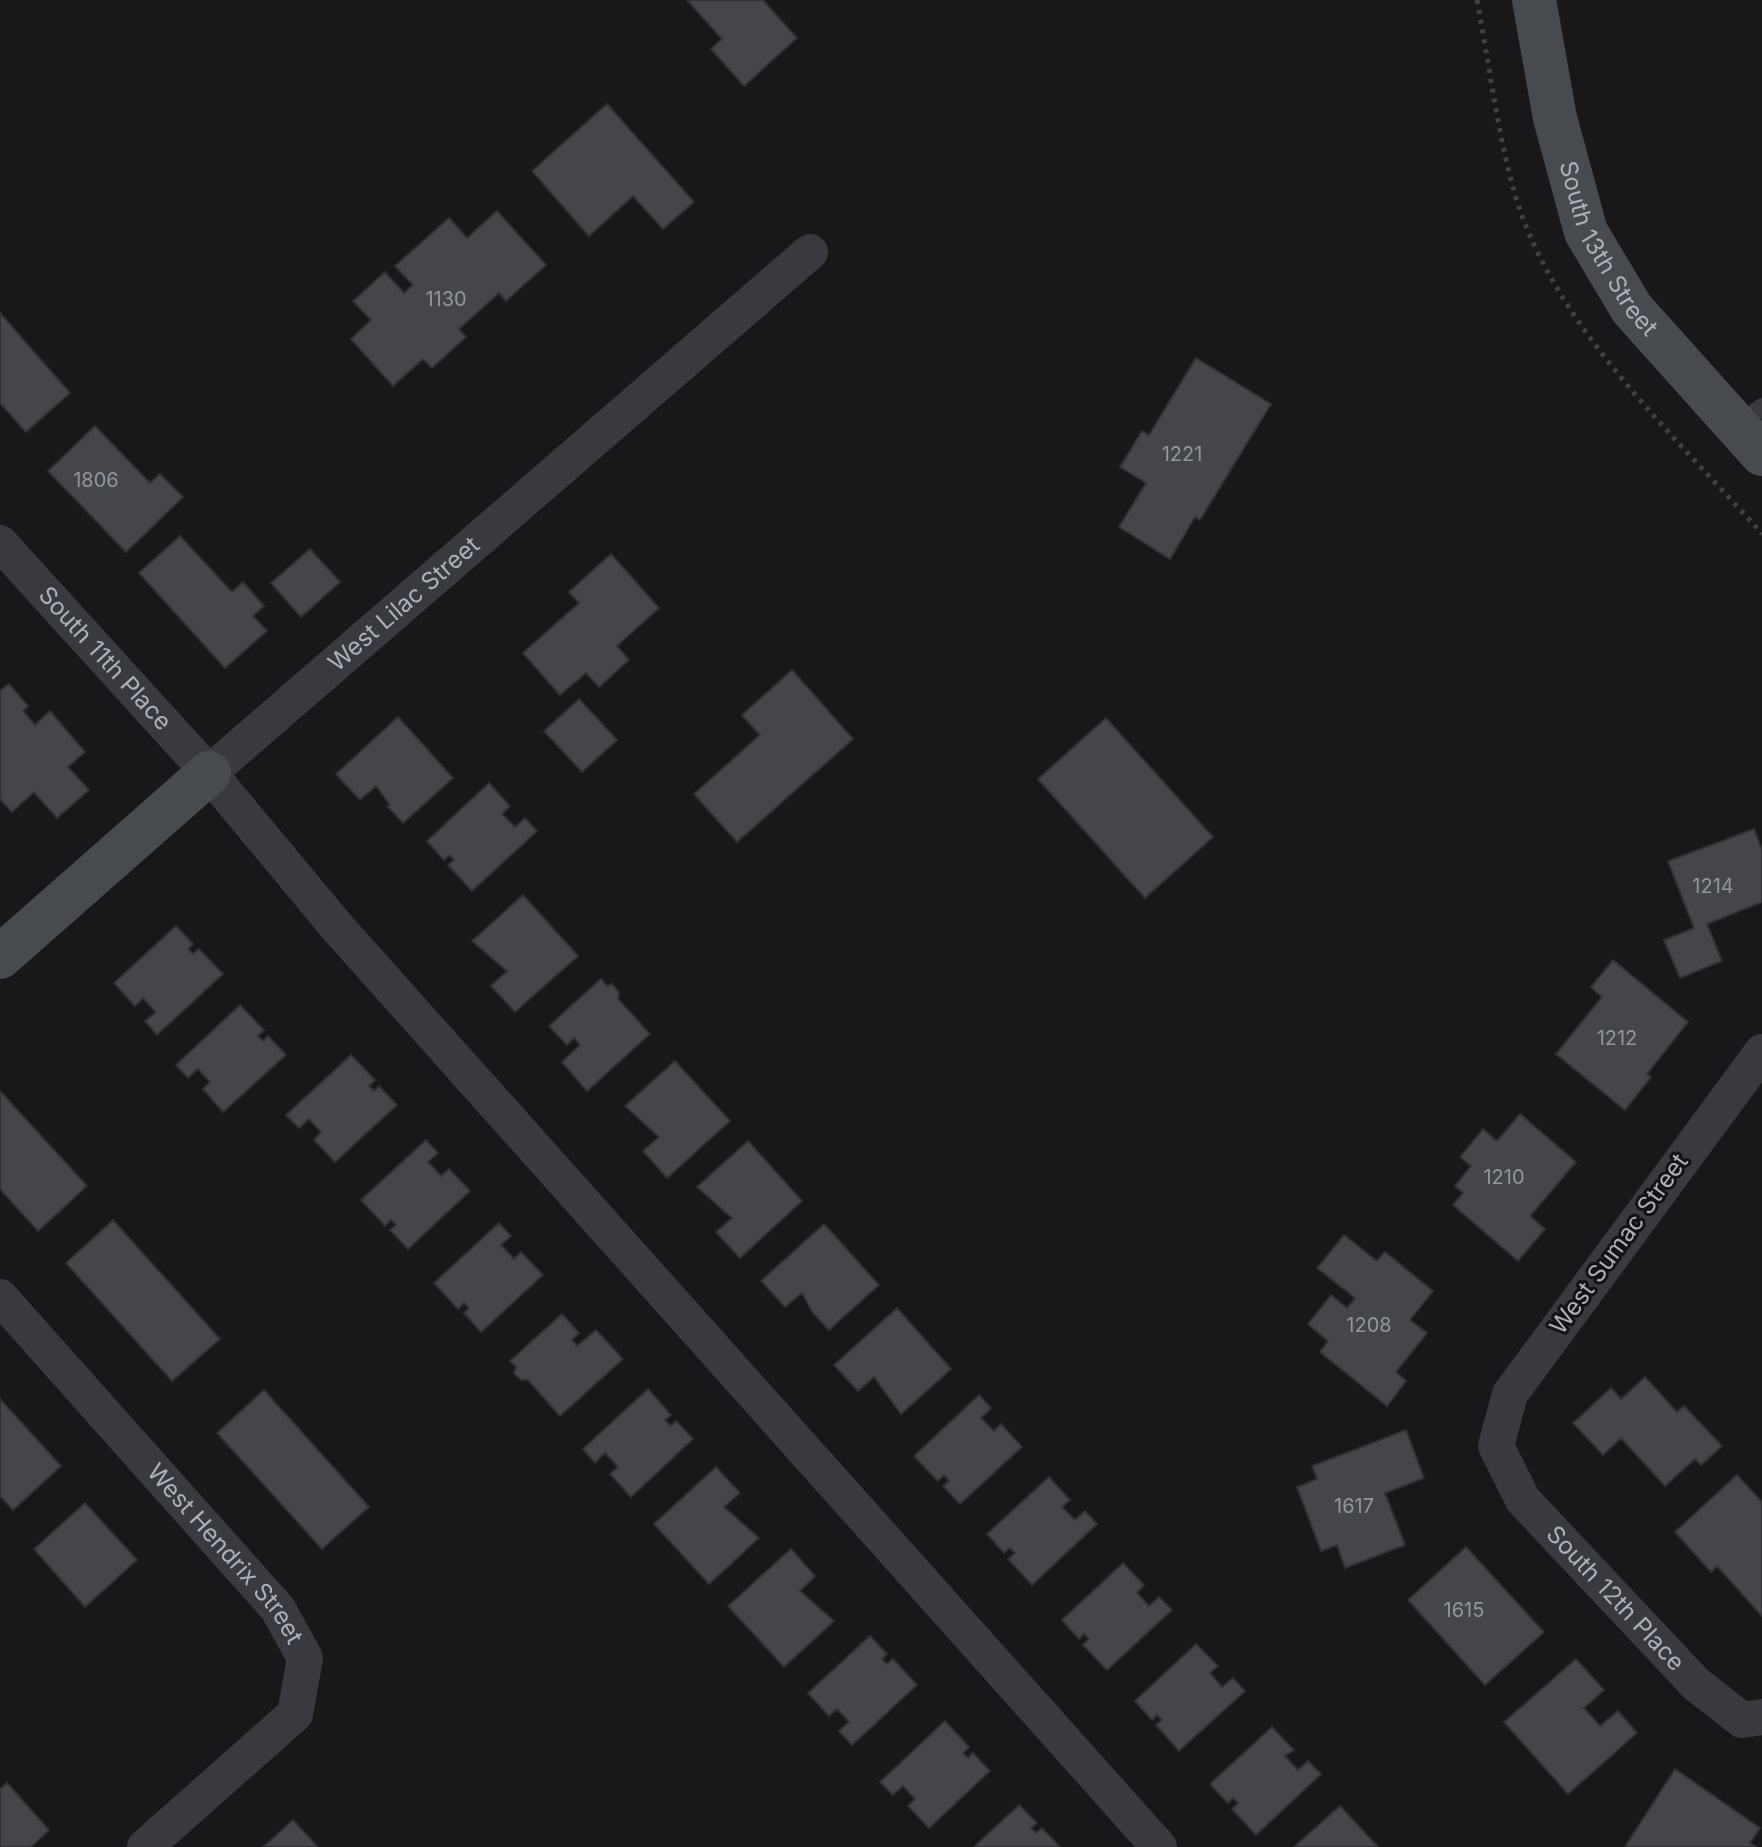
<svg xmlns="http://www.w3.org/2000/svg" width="1762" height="1847" viewBox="0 0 1762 1847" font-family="Inter,sans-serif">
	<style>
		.building { fill: #44464a; stroke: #323236; stroke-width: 2 }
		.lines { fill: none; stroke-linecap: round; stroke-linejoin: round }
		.path { stroke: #3f4245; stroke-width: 5; stroke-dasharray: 4 6; stroke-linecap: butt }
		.lane { stroke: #393a3f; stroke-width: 18 }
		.street { stroke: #393a3f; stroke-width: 36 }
		.secondary { stroke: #474a4e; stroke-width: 44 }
		.labels { text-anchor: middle; stroke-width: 6; stroke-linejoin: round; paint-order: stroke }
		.number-label { font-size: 20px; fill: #90969d }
		.street-label { font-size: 24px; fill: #aab1b9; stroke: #131315 }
	</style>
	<rect width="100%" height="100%" fill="#18181a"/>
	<path class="building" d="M 687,0 L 763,0 L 797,38 L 744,86 L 711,49 L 722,39 Z
		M 607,104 L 694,202 L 663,229 L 633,196 L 589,236 L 532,171 Z
		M 497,211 L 546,265 L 506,301 L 499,293 L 459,329 L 466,337 L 432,368 L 423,359 L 393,386 L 351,339 L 371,320 L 353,301 L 385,272 L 404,293 L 413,285 L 395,266 L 449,218 L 467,238 Z
		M 0,313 L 70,393 L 26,432 L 0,403 Z
		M 1196,358 L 1271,404 L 1200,520 L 1195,517 L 1170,559 L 1119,527 L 1146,483 L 1120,467 L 1142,431 L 1149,435 Z
		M 95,426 L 150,483 L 160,474 L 183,497 L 126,552 L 48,471 Z
		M 180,536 L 232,592 L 243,582 L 264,606 L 253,616 L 267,631 L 225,668 L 139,573 Z
		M 310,549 L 340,582 L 301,617 L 271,583 Z
		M 611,554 L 659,608 L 617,646 L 629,660 L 599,687 L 586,673 L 560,695 L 523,653 L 579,603 L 569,592 Z
		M 792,670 L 853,739 L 737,842 L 694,794 L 760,735 L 742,715 Z
		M 9,684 L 28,706 L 23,711 L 35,725 L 50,711 L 85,752 L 68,767 L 89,790 L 57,818 L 34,792 L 12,812 L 0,799 L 0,691 Z
		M 579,699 L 617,740 L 582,772 L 544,731 Z
		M 398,717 L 453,778 L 403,823 L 387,806 L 390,805 L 376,786 L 360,800 L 336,774 Z
		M 1106,718 L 1213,837 L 1145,898 L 1038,779 Z
		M 489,783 L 510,806 L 502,814 L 515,827 L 525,818 L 537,831 L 472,891 L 448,865 L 454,860 L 450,855 L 444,860 L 427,841 Z
		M 1754,829 L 1762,850 L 1762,902 L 1707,924 L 1722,961 L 1680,978 L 1664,940 L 1694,928 L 1668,861 Z
		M 523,895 L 578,956 L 515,1012 L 491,986 L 507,971 L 472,941 Z
		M 176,926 L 193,944 L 188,949 L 193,954 L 199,949 L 223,974 L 157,1035 L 145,1021 L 156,1012 L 143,998 L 135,1006 L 114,983 Z
		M 1613,960 L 1688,1022 L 1647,1074 L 1651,1077 L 1625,1110 L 1556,1054 L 1602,997 L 1591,987 Z
		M 601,979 L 607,986 L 612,984 L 619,992 L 618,999 L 650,1034 L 587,1091 L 562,1062 L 580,1045 L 574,1038 L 567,1045 L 549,1026 Z
		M 240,1005 L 264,1030 L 258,1036 L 263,1041 L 268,1036 L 286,1055 L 223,1112 L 203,1089 L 210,1082 L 198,1069 L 188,1078 L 176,1065 Z
		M 351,1055 L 375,1080 L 369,1086 L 374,1091 L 379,1086 L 397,1105 L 335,1162 L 314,1140 L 321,1132 L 309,1119 L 299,1128 L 286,1115 Z
		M 675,1061 L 730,1121 L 667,1178 L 643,1151 L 659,1137 L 625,1106 Z
		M 0,1091 L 87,1186 L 38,1231 L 0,1189 Z
		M 1520,1114 L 1576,1162 L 1530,1216 L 1545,1229 L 1518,1261 L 1453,1205 L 1463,1193 L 1455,1186 L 1471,1166 L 1460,1157 L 1483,1129 L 1497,1141 Z
		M 426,1140 L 438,1153 L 428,1162 L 441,1176 L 449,1169 L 470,1191 L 408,1249 L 390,1230 L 396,1225 L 391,1220 L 385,1226 L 361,1200 Z
		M 748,1141 L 802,1201 L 740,1258 L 716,1232 L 732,1218 L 697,1187 Z
		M 113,1220 L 220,1339 L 172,1381 L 66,1263 Z
		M 499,1223 L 511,1236 L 501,1245 L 514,1259 L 521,1252 L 543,1275 L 481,1332 L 464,1313 L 469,1308 L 464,1303 L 458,1309 L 434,1283 Z
		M 824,1224 L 879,1285 L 829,1330 L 813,1313 L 802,1293 L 785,1307 L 761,1281 Z
		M 1344,1235 L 1377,1261 L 1385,1252 L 1433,1291 L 1410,1320 L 1427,1333 L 1396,1372 L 1406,1381 L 1387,1406 L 1320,1352 L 1328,1341 L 1308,1324 L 1331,1295 L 1347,1308 L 1355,1298 L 1317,1268 Z
		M 897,1308 L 951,1369 L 901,1414 L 874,1377 L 858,1391 L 834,1365 Z
		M 562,1314 L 579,1333 L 572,1340 L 577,1346 L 596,1330 L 623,1359 L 560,1416 L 528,1380 L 521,1380 L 514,1373 L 516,1367 L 510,1361 Z
		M 1645,1377 L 1677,1412 L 1684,1406 L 1722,1446 L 1701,1465 L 1695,1459 L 1665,1486 L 1621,1438 L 1603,1455 L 1573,1423 L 1611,1388 L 1621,1399 Z
		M 648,1389 L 671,1415 L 665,1420 L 670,1426 L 676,1421 L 693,1439 L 631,1497 L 610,1474 L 618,1467 L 605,1453 L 595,1463 L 583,1449 Z
		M 264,1390 L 369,1507 L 322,1549 L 217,1433 Z
		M 979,1395 L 991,1408 L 981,1418 L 994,1431 L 1001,1424 L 1022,1447 L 960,1504 L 943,1486 L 949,1481 L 944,1475 L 938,1481 L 914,1456 Z
		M 0,1399 L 61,1466 L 13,1510 L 0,1496 Z
		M 1406,1430 L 1424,1478 L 1385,1493 L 1405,1545 L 1345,1568 L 1337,1545 L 1321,1551 L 1297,1487 L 1317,1479 L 1312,1466 Z
		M 716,1467 L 740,1493 L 724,1507 L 759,1538 L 709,1584 L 654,1524 Z
		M 1737,1475 L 1762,1502 L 1762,1616 L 1717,1566 L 1711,1572 L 1675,1532 Z
		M 1049,1477 L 1070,1500 L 1062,1507 L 1075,1520 L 1085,1511 L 1097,1524 L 1032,1585 L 1008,1559 L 1015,1553 L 1010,1548 L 1004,1553 L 987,1534 Z
		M 85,1503 L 137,1560 L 85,1607 L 34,1549 Z
		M 1466,1547 L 1544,1632 L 1485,1685 L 1408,1600 Z
		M 791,1549 L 815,1576 L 800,1591 L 834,1621 L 784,1667 L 728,1606 Z
		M 1123,1563 L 1144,1585 L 1137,1593 L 1149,1606 L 1159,1597 L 1172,1610 L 1107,1670 L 1083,1645 L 1089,1639 L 1084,1634 L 1079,1639 L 1062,1620 Z
		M 870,1636 L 887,1654 L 882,1659 L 887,1664 L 893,1659 L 917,1685 L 852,1745 L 839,1731 L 849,1722 L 837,1709 L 829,1716 L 808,1693 Z
		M 1196,1644 L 1218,1666 L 1210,1673 L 1222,1687 L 1233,1678 L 1245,1691 L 1179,1751 L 1156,1725 L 1162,1720 L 1157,1715 L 1152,1720 L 1135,1701 Z
		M 1576,1659 L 1604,1690 L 1584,1708 L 1600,1726 L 1618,1711 L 1637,1733 L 1568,1794 L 1504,1722 Z
		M 945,1721 L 969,1747 L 963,1753 L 968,1758 L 973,1753 L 990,1771 L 929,1828 L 908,1806 L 915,1799 L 903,1786 L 893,1795 L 880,1782 Z
		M 1272,1727 L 1294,1750 L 1285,1756 L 1298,1770 L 1308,1761 L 1321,1774 L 1256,1835 L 1232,1809 L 1238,1803 L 1233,1798 L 1228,1803 L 1210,1784 Z
		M 1675,1769 L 1760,1828 L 1750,1843 L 1756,1847 L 1625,1847 Z
		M 7,1783 L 49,1830 L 31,1847 L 0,1847 L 0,1789 Z
		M 1019,1805 L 1037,1823 L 1031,1828 L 1036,1833 L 1042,1828 L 1060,1847 L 974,1847 Z
		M 1340,1806 L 1378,1847 L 1294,1847 Z
		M 293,1820 L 318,1847 L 263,1847 Z"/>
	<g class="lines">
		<path class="path" d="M 1477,0 C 1489,63 1497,130 1514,191 C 1552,325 1673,433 1762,534"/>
		<path class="lane" d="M 1737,426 L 1762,407"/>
		<g class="street">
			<path id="s1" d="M 0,543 L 209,773 L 337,927 L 1159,1847"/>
			<path id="s2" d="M 209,773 L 810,252"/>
			<path id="s3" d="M 1762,1052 L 1510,1394 L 1496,1446 L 1523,1500 L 1696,1684 L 1742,1720 L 1762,1717"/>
			<path id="s4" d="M 0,1297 L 278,1609 L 305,1658 L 295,1714 L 145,1847"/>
		</g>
		<g class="secondary">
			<path id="s5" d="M 1534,0 L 1555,118 L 1586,232 L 1632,309 L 1762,454"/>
			<path d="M 0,957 L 209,773"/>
		</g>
	</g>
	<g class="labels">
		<g class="number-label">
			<text x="446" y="306">1130</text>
			<text x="1182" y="461">1221</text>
			<text x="96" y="487">1806</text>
			<text x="1713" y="893">1214</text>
			<text x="1617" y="1045">1212</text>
			<text x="1504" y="1184">1210</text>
			<text x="1369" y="1332">1208</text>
			<text x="1354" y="1513">1617</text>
			<text x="1464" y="1617">1615</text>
		</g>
		<g class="street-label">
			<text dy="8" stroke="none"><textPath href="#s5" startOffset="262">South 13th Street</textPath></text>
			<text dy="8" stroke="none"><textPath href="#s2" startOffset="258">West Lilac Street</textPath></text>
			<text dy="8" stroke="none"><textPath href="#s1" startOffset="156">South 11th Place</textPath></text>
			<text transform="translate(1619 1244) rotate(-54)" y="8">West Sumac Street</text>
			<text dy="8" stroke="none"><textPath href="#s4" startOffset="342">West Hendrix Street</textPath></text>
			<text dy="8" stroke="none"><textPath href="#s3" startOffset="674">South 12th Place</textPath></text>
		</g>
	</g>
</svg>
